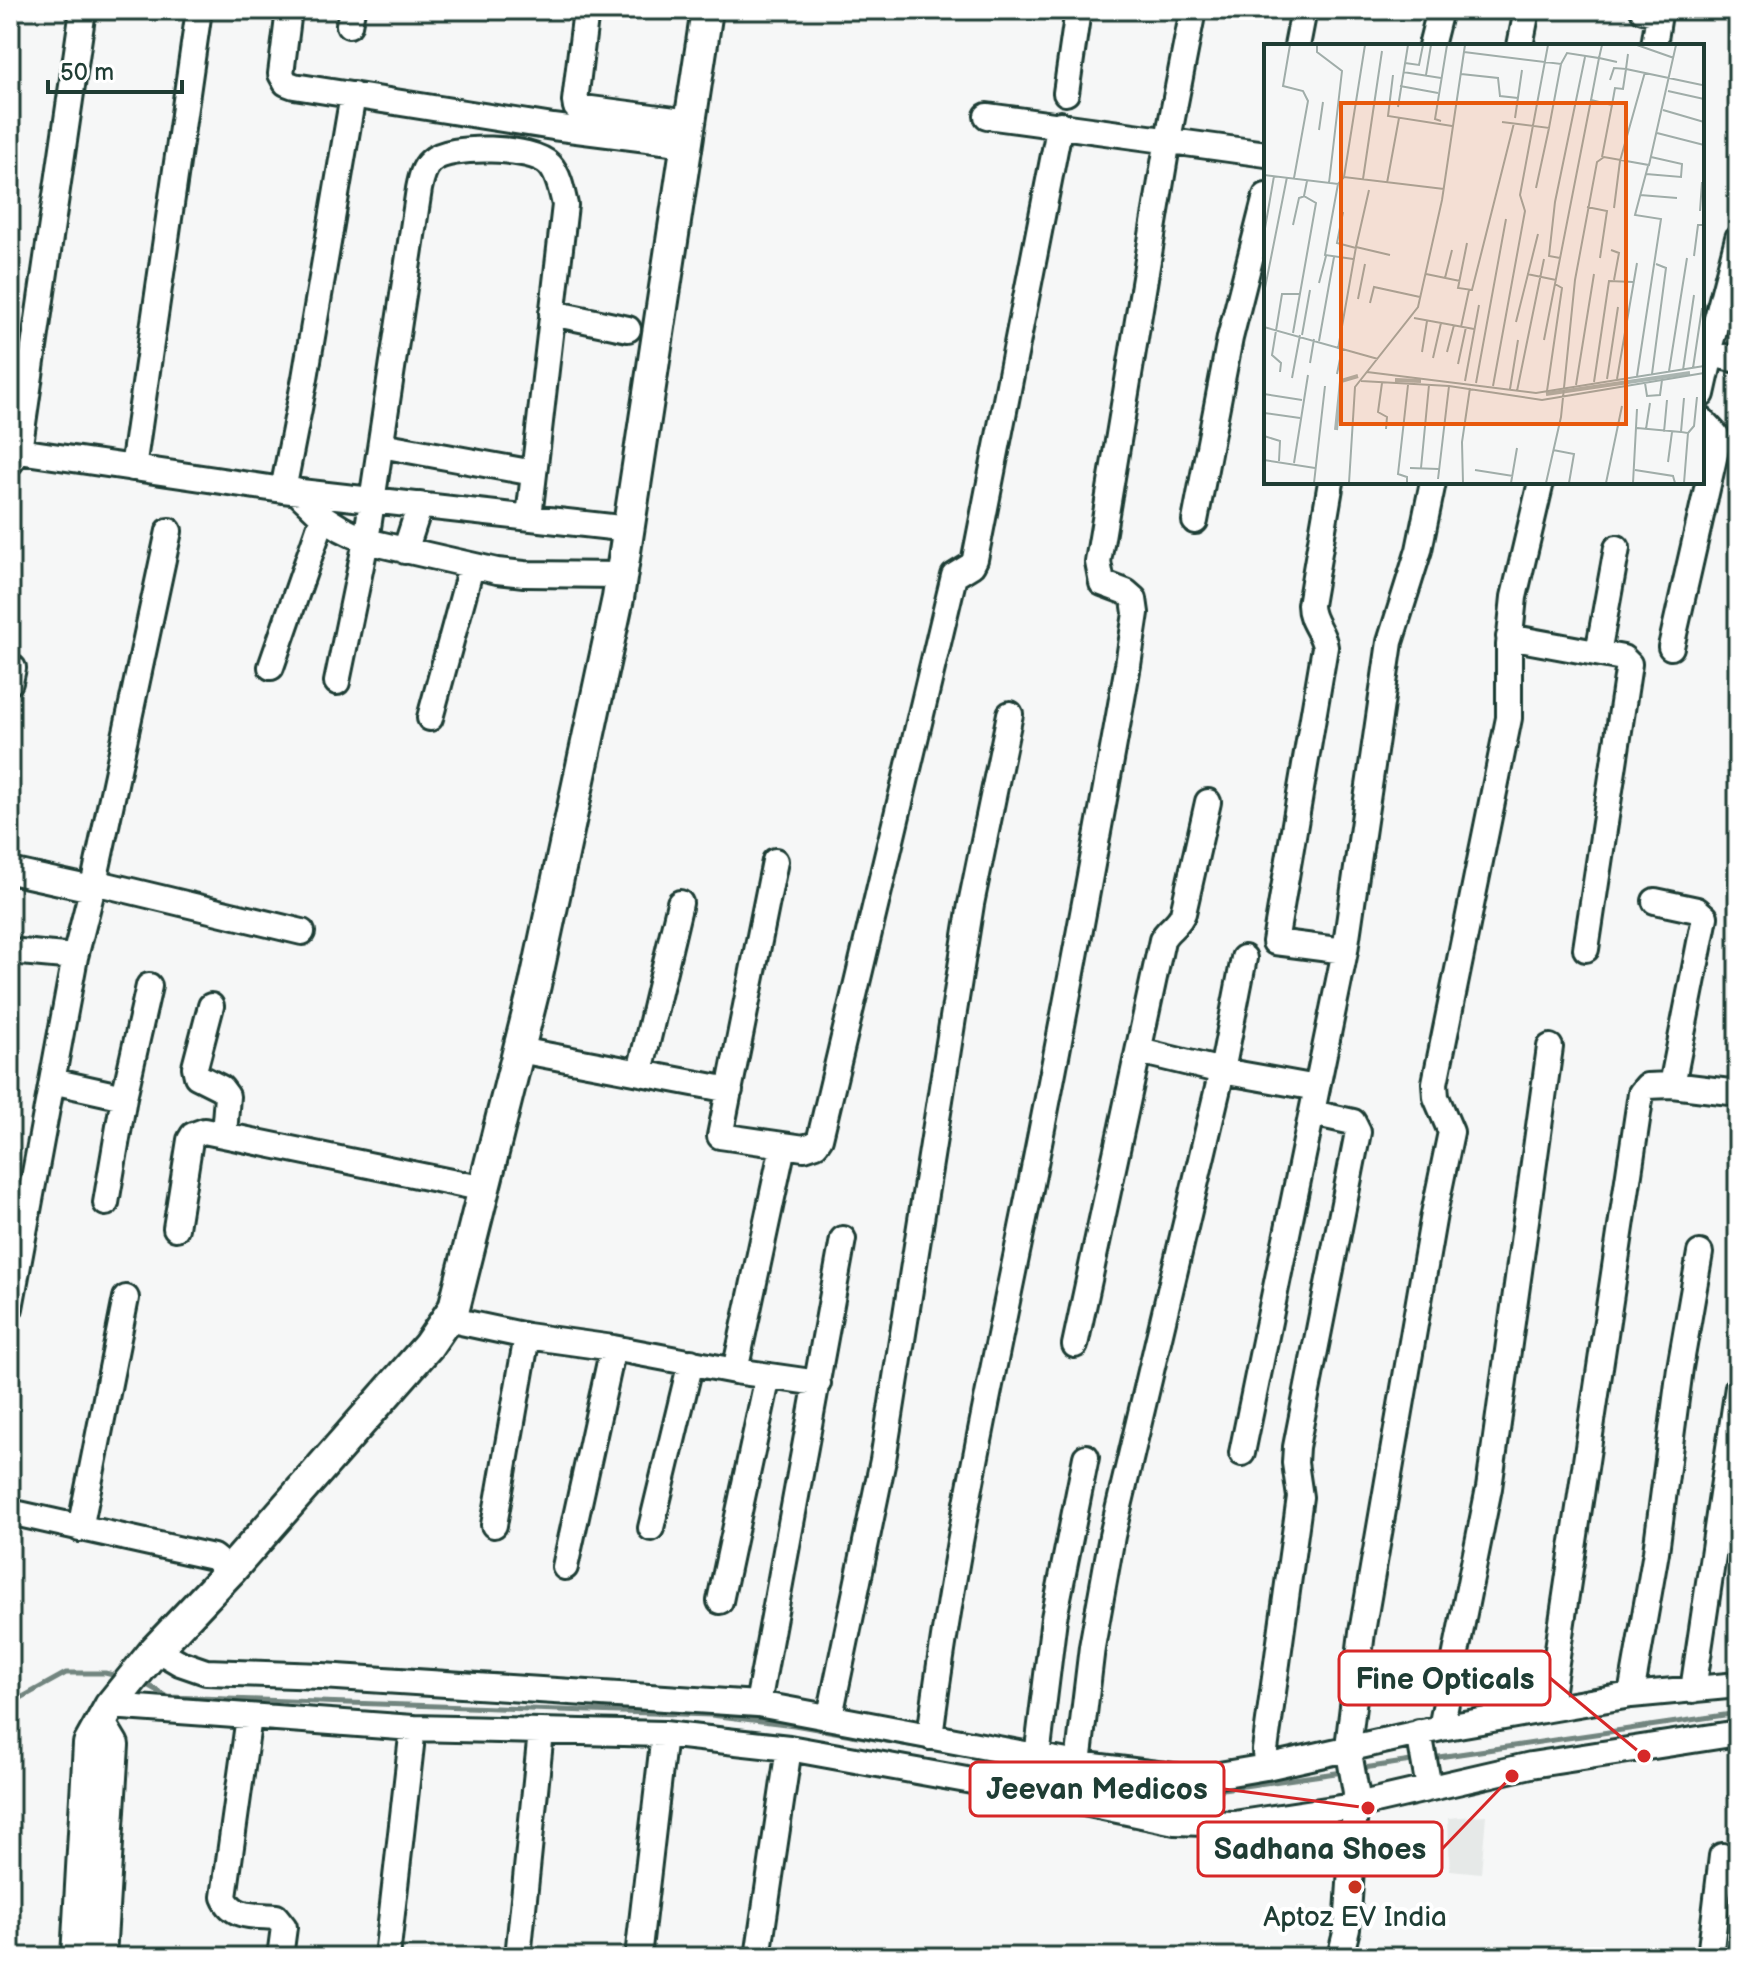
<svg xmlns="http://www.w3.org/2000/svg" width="1748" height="1967" viewBox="0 0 1748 1967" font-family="'Balsamiq Sans',sans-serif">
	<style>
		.built { fill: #e6e9e8 }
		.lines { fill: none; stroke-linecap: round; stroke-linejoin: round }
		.stream { stroke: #72857f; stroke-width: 5 }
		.minor-casing { stroke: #1f3d34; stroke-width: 30 }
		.major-casing { stroke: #1f3d34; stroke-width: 36 }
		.minor { stroke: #fff; stroke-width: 24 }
		.major { stroke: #fff; stroke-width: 30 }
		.poi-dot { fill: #c8321e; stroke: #fff; stroke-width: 3 }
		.labels { text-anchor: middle; stroke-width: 8; stroke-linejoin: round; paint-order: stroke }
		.poi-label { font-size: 28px; fill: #1f3d34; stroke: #fff }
		.inset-river { fill: none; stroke: #aab5b1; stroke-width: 4 }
		.inset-road { fill: none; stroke: #a0ada9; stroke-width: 2 }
		.view { fill: #e8590c; fill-opacity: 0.15; stroke: #e8590c; stroke-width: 4 }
		.inset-edge { fill: none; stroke: #1f3d34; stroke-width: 4 }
		.leader { fill: none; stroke: #d62828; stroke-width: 3 }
		.callout-dot { fill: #d62828; stroke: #fff; stroke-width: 3 }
		.callout { fill: #fff; stroke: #d62828; stroke-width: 3 }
		.callout-label { font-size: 30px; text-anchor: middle; font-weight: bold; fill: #1f3d34 }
	</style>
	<rect width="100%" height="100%" fill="#f6f7f7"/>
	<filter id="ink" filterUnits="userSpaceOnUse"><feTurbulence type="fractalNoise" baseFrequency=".0125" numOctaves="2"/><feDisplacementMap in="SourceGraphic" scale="16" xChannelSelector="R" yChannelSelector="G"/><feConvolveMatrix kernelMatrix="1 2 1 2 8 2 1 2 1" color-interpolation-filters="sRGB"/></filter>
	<g filter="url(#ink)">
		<path class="built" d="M 1486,1815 L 1481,1873 L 1450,1870 L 1448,1818 Z"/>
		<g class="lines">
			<path class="stream" d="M 142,1682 L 168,1697 L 711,1715 L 794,1725 L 973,1756
				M 10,1704 L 66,1673 L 105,1673 L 121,1677
				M 1432,1758 L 1738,1713
				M 1357,1769 L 1418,1760
				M 1081,1776 L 1181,1795 L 1343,1772"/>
			<g class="minor-casing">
				<path id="minor" d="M 289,10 L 281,74 L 286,83 L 294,86 L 553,127 L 687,144
					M 586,10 L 575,101 L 576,107 L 690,122
					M 1643,10 L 1659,14 L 1654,46
					M 349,25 L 352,10
					M 1297,46 L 1304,10
					M 1431,46 L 1440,10
					M 1520,46 L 1527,10
					M 1066,93 L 1078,10
					M 987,116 L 1266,154
					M 552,313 L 628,329
					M 1702,352 L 1738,360
					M 1708,353 L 1738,238
					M 1702,394 L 1711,354
					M 381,445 L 534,473
					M 19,451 L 83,10
					M 10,463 L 19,451 L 283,490 L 629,529
					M 133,468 L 199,10
					M 1331,482 L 1310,605 C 1310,622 1323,631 1325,647 L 1275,942 L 1345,951
					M 283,490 L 305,378 L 353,95
					M 296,491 L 323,517 L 342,529 L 366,541 L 392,547 L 497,571 L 524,574 L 622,575
					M 1195,521 L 1230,338 L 1266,196
					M 405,551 L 420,505
					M 1509,637 L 1623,658 L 1629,664 L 1586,949
					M 1671,647 L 1717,445 L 1716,435 L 1702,420
					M 1598,653 L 1617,548
					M 271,667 L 323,517
					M 10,682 L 13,668
					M 337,682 L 366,541 L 419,189 C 421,179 423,168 431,161 C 449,144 533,146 550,165 C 559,175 562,192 565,205 L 529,517
					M 430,718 L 471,567
					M 775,861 L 720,1136 L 804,1148 L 816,1144 L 820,1138 L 954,576 L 972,565 L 975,559 L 1060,124
					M 10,871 L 92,889
					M 94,882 L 169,531
					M 1655,901 L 1697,910 L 1705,917 L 1672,1085
					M 10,951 L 75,957
					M 211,1006 L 195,1067 L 197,1076 L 221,1088 L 227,1096 L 224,1134
					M 519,1050 L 730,1090
					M 1139,1051 L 1222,1071 L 1317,1088
					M 640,1072 L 680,903
					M 52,1081 L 124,1097
					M 106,1203 L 124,1097 L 149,986
					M 176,1228 L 190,1140 L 193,1135 L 204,1131 L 485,1189
					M 10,1308 L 75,957 L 94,882 L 302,932
					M 447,1319 L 527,1336 L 613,1348 L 735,1371 L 818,1383
					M 1075,1345 L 1162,940 C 1167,929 1179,925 1183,913 L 1208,802
					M 735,1371 L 783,1146
					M 1242,1453 L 1345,951 L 1390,642 L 1419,550 L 1433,482
					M 10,1512 L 213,1557 L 230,1571
					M 494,1525 L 527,1336
					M 651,1528 L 691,1362
					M 80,1529 L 126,1298
					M 565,1567 L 613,1348
					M 720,1601 L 768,1376
					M 156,1649 L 180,1663 L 206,1672 L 322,1676 L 758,1704 L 1078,1764 L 1196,1779 L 1266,1767 L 1441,1728 L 1549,1709 L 1631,1695 L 1738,1685
					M 1693,1690 L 1738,1387
					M 1631,1695 L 1656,1552 L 1680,1368 L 1700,1253
					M 758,1704 L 843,1239
					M 110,1706 L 413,1728 L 664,1734 L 789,1748 L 1022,1790 L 1175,1822 L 1234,1824 L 1353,1806 L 1531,1765 L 1738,1733
					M 1549,1709 L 1641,1093 L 1647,1086 L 1672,1085 L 1738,1093
					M 830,1716 L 883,1460 L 971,904 L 1010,714
					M 249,1717 L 224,1897 C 233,1919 256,1915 276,1917 L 284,1927 L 280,1957
					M 1441,1728 L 1489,1488 L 1550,1047
					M 1419,1732 L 1429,1788
					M 930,1737 C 953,1553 993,1371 1030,1189 C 1065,1014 1097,840 1128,665 L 1136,613 L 1134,599 L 1126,592 L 1102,583 L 1098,562 L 1168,139 L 1193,10
					M 1037,1757 L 1054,1618 L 1086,1457
					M 1078,1764 L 1092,1647 L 1112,1536 L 1222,1071 L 1244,958
					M 1266,1767 L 1265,1750 L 1300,1497 L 1295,1463 L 1296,1447 L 1358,1132 L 1353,1122 L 1312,1113
					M 387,1957 L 413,1728
					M 518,1957 L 541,1732
					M 638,1957 L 664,1734
					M 758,1957 L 789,1748
					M 1340,1957 L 1347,1929 L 1356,1792 L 1348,1747 L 1362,1632 L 1434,1214 L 1451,1132 L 1436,1097 L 1435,1083 L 1509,718 L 1509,645 L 1514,597 L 1541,482
					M 1710,1957 L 1722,1856"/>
			</g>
			<g class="major-casing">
				<path id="major" d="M 77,1957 L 89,1744 L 110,1706 L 156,1649 L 230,1571 L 428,1346 L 454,1308 L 535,985 L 618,598 L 707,10
					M 100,1957 L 113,1745 L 101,1725"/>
			</g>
			<use href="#minor" class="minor"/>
			<use href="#major" class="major"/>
		</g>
	</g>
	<circle class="poi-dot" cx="1355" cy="1887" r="8"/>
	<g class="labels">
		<g class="poi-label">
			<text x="1355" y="1926">Aptoz EV India</text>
		</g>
	</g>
	<g transform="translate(1264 44)">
		<rect width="440" height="440" fill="#f6f7f7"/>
		<path class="inset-river" d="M 131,336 L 157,337M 282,350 L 426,329M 72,386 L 77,337 L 94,332"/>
		<path class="inset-road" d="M 26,1 L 19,42 L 39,47 L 44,57 L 30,134M 53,1 L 53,8 L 78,27 L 65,139M 373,1 L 410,14M 200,8 L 297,20 L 303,9 L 335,14 L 338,1M 141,19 L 155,21 L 159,1M 139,28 L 177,34M 197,30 L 234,34 L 236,52 L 254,54M 129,31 L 124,72 L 188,82M 162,31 L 167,1M 346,36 L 350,24 L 362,25 L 364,10M 136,42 L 174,49M 404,47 L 440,55M 348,61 L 351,44 L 359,45 L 362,25 L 438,41M 134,63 L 144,1M 399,66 L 440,78M 251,74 L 258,26M 177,77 L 171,75 L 183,1M 238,78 L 285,84 L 297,20M 55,86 L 59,58M 393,89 L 440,101M 338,113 L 348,61 L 327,56 L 335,14 L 353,18M 356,117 L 381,28M 382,130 L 417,133 L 418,120 L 387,113M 0,131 L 74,140 L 80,133 L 180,145M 80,133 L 101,1M 99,135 L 118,7M 123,139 L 135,74M 74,140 L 61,211 L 89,215M 272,144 L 285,84M 376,151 L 413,154M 323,163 L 343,167 L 336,214M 350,164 L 356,117M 436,167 L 438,138M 79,168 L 73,199 L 92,204M 29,181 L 35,154 L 41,152M 0,190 L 10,132M 203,199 L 194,244 L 208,246 L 250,79M 92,203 L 105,146M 347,206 L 355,209 L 350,236M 430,212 L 434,181 L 440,181M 296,214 L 285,212 L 291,158 L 321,13M 162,230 L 196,237M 263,230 L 292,236M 181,234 L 188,206M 55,239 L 62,212M 0,249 L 23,133M 94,255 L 101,220M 106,259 L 110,243 L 156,253M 150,274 L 210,285M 252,278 L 274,190M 0,283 L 114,315M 197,283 L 205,246M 29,289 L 52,159 L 40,152 L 43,137M 38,291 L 46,246M 280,296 L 327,56M 55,297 L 70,213M 74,305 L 92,203 L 126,211M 158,308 L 163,277M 183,308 L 190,281M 169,314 L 177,279M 46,319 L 50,295M 194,320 L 202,283M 429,324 L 438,264M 419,326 L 430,251M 405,327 L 423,214M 16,328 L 17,319 L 8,311 L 18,250 L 35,250M 103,328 L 272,349 L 440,322M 73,330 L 78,305M 388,330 L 402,224 L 392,220M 373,332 L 397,175 L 371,171 L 384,122M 28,334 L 36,291M 343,335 L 354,263M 353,335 L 373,219M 97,337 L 185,342 L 278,356 L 440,329M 201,337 L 215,261M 330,338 L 345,237 L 369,238M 118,339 L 114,368 L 123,373 L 122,385M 212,339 L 242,175M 381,339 L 383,352 L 396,351 L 398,336M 312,341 L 330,230M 229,342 L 261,167 L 256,151 L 284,1M 246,345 L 254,296M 253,347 L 280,215M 283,347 L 298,244 L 291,240M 0,350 L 38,356M 420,354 L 417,388 L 424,389 L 420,439M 0,369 L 36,374M 373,384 L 417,388M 382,385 L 386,359M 400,388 L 403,356M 424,389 L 430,382 L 433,353M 0,392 L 16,397 L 15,417M 289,406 L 310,410 L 305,439M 0,416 L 51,424M 404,418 L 408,388M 30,419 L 44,331M 146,424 L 175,425M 157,424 L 165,341M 211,426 L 249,432M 371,426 L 409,432 L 411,439M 174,435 L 185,342M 50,439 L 61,342M 85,439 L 91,343 L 154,263 L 178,156 L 201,1M 143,439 L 143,433 L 134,430 L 144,341M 199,439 L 198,398 L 206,344M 247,439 L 253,404M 282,439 L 297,373 L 311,236 L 333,118 L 340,113 L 385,121 L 412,1M 342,439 L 358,362M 369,439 L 373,365"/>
		<path class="view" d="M 77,59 L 362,59 L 362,380 L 77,380 Z"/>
		<rect width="440" height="440" class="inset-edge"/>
	</g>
	<path class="leader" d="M1644 1756L1550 1678M1368 1808L1224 1789M1512 1776L1442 1849"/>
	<g class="callout-dot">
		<circle cx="1644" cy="1756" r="8"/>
		<circle cx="1368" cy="1808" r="8"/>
		<circle cx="1512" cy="1776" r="8"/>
	</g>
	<g class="callout">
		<rect x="1339" y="1651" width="211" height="54" rx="8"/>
		<rect x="970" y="1762" width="254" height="54" rx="8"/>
		<rect x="1198" y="1822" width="244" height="54" rx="8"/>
	</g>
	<g class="callout-label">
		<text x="1445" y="1689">Fine Opticals</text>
		<text x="1097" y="1799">Jeevan Medicos</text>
		<text x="1320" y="1859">Sadhana Shoes</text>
	</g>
	<rect width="1748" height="1967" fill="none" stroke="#fff" stroke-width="40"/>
	<rect x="20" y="20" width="1708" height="1927" fill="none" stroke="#1f3d34" stroke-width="3" filter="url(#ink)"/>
	<path d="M48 80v12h134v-12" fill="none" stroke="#1f3d34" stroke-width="4"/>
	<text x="60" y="80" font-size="24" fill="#1f3d34" stroke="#ffffff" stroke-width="6" paint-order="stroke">50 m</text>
</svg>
